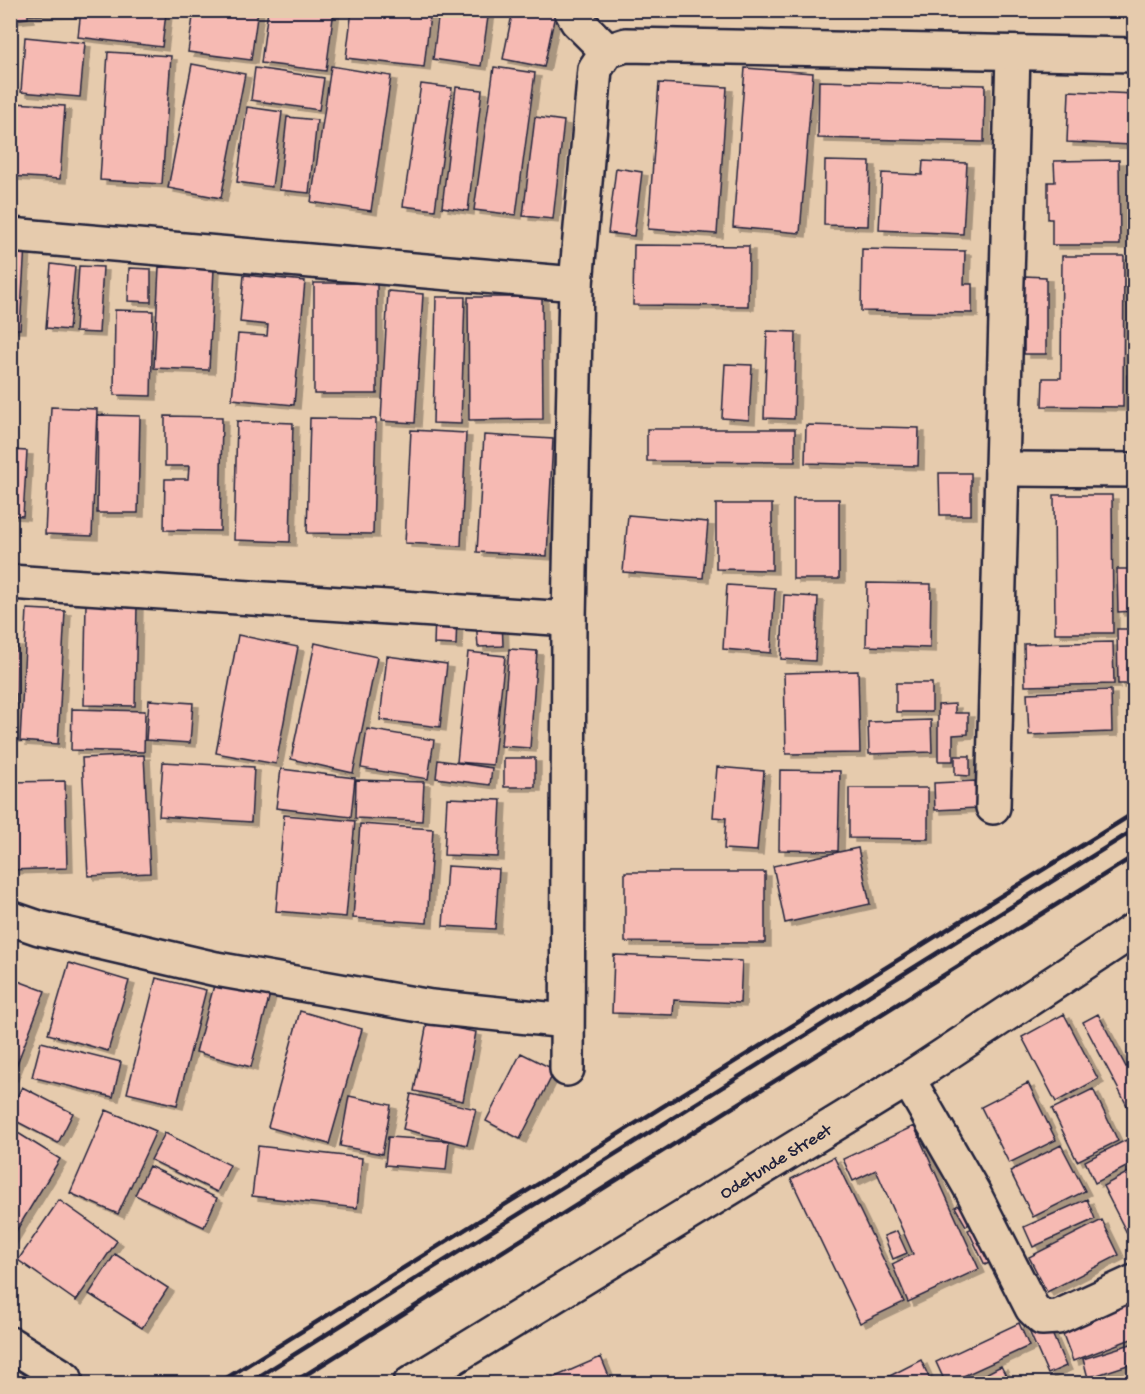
<svg xmlns="http://www.w3.org/2000/svg" width="1145" height="1394" viewBox="0 0 1145 1394" font-family="'Gochi Hand',sans-serif">
	<style>
		.building { fill: #f6bab3; stroke: #22223b; stroke-width: 1.5; filter: url(#shadow) }
		.lines { fill: none; stroke-linecap: round; stroke-linejoin: round }
		.minor-casing { stroke: #22223b; stroke-width: 38 }
		.minor { stroke: #e6cbad; stroke-width: 33 }
		.rail { stroke: #22223b; stroke-width: 4.5 }
		.labels { text-anchor: middle; stroke-width: 6; stroke-linejoin: round; paint-order: stroke }
		.street-label { font-size: 18px; fill: #22223b; stroke: #e6cbad }
	</style>
	<defs>
		<filter id="shadow"><feDropShadow dx="6" dy="4" stdDeviation="0" flood-color="#0004"/></filter>
	</defs>
	<rect width="100%" height="100%" fill="#e6cbad"/>
	<filter id="ink" filterUnits="userSpaceOnUse"><feTurbulence type="fractalNoise" baseFrequency=".0167" numOctaves="2"/><feDisplacementMap in="SourceGraphic" scale="12" xChannelSelector="R" yChannelSelector="G"/><feConvolveMatrix kernelMatrix="1 2 1 2 8 2 1 2 1" color-interpolation-filters="sRGB"/></filter>
	<g filter="url(#ink)">
		<path class="building" d="M 10,10 L 28,10 L 28,18 L 10,20 Z
			M 30,10 L 72,10 L 72,14 L 30,15 Z
			M 81,10 L 166,13 L 162,47 L 78,37 Z
			M 194,10 L 258,10 L 251,60 L 188,52 Z
			M 268,10 L 334,10 L 326,71 L 261,63 Z
			M 352,10 L 389,10 L 430,15 L 424,67 L 346,58 Z
			M 439,10 L 489,10 L 481,66 L 433,59 Z
			M 513,10 L 556,10 L 544,67 L 503,59 Z
			M 757,10 L 807,10 L 807,14 L 757,14 Z
			M 25,37 L 85,43 L 80,97 L 21,92 Z
			M 108,52 L 171,56 L 162,184 L 100,180 Z
			M 192,64 L 245,74 L 221,198 L 168,188 Z
			M 331,66 L 391,76 L 371,211 L 311,202 Z
			M 494,67 L 535,73 L 516,215 L 474,210 Z
			M 255,68 L 324,78 L 319,110 L 251,100 Z
			M 745,68 L 813,73 L 800,233 L 733,227 Z
			M 819,81 L 985,85 L 984,142 L 818,138 Z
			M 659,83 L 727,87 L 717,234 L 648,229 Z
			M 421,84 L 452,88 L 435,210 L 403,206 Z
			M 456,87 L 482,90 L 468,211 L 442,207 Z
			M 1069,91 L 1134,94 L 1132,145 L 1067,142 Z
			M 13,103 L 65,106 L 60,179 L 10,176 Z
			M 247,107 L 282,112 L 272,187 L 237,182 Z
			M 287,117 L 317,120 L 309,193 L 279,190 Z
			M 535,117 L 564,121 L 553,219 L 523,216 Z
			M 1119,160 L 1120,245 L 1052,245 L 1052,219 L 1048,219 L 1048,182 L 1055,182 L 1054,161 Z
			M 825,161 L 870,162 L 868,226 L 824,225 Z
			M 923,161 L 967,163 L 963,234 L 879,230 L 882,173 L 922,175 Z
			M 616,168 L 642,172 L 634,236 L 608,233 Z
			M 10,244 L 25,245 L 20,329 L 10,329 Z
			M 634,245 L 749,246 L 748,306 L 633,305 Z
			M 862,249 L 965,251 L 964,284 L 972,284 L 972,313 L 861,311 Z
			M 1131,251 L 1134,251 L 1134,411 L 1127,411 L 1127,375 L 1131,374 Z
			M 1062,256 L 1124,256 L 1123,407 L 1042,406 L 1043,378 L 1061,378 Z
			M 51,264 L 75,267 L 69,330 L 46,328 Z
			M 79,266 L 103,267 L 99,333 L 75,332 Z
			M 159,267 L 214,269 L 209,370 L 154,368 Z
			M 129,268 L 151,269 L 151,302 L 128,301 Z
			M 244,275 L 305,281 L 294,405 L 232,399 L 238,334 L 267,336 L 268,325 L 240,322 Z
			M 1024,276 L 1046,277 L 1046,354 L 1024,354 Z
			M 314,283 L 377,283 L 377,394 L 314,394 Z
			M 388,291 L 423,294 L 415,423 L 381,421 Z
			M 436,297 L 465,297 L 461,424 L 433,423 Z
			M 468,297 L 542,297 L 543,419 L 469,420 Z
			M 115,310 L 153,311 L 151,396 L 114,395 Z
			M 767,331 L 796,332 L 794,419 L 764,418 Z
			M 725,364 L 752,365 L 749,420 L 722,418 Z
			M 51,407 L 97,409 L 92,536 L 45,534 Z
			M 98,415 L 140,416 L 138,513 L 97,513 Z
			M 165,416 L 222,417 L 220,531 L 164,530 L 165,479 L 188,479 L 189,466 L 165,466 Z
			M 310,418 L 376,419 L 373,534 L 307,533 Z
			M 237,421 L 293,423 L 290,542 L 234,540 Z
			M 806,425 L 919,428 L 918,466 L 805,463 Z
			M 647,429 L 795,429 L 795,462 L 647,461 Z
			M 411,430 L 466,433 L 461,546 L 405,543 Z
			M 484,435 L 553,439 L 547,556 L 477,552 Z
			M 10,450 L 27,451 L 23,516 L 10,515 Z
			M 939,473 L 971,473 L 971,515 L 940,515 Z
			M 1054,495 L 1112,495 L 1113,633 L 1055,633 Z
			M 793,499 L 839,499 L 839,579 L 793,579 Z
			M 716,504 L 772,504 L 772,570 L 716,569 Z
			M 628,515 L 708,522 L 703,578 L 623,572 Z
			M 1117,569 L 1133,569 L 1133,611 L 1118,612 Z
			M 867,583 L 931,584 L 930,648 L 866,646 Z
			M 727,585 L 775,588 L 771,653 L 723,649 Z
			M 784,595 L 818,597 L 815,661 L 781,659 Z
			M 86,604 L 137,605 L 135,706 L 84,705 Z
			M 27,609 L 65,611 L 58,744 L 20,741 Z
			M 435,616 L 457,616 L 456,645 L 434,644 Z
			M 502,618 L 503,646 L 478,647 L 476,619 Z
			M 1117,629 L 1134,629 L 1134,684 L 1118,684 Z
			M 238,635 L 298,647 L 276,764 L 216,753 Z
			M 1113,642 L 1114,684 L 1025,686 L 1024,644 Z
			M 10,643 L 17,643 L 16,738 L 10,738 Z
			M 315,643 L 377,657 L 353,773 L 291,759 Z
			M 509,649 L 537,651 L 530,748 L 501,746 Z
			M 468,652 L 505,656 L 493,765 L 457,762 Z
			M 387,656 L 447,664 L 440,727 L 380,720 Z
			M 858,671 L 860,753 L 786,754 L 784,673 Z
			M 896,683 L 932,683 L 932,712 L 896,712 Z
			M 1111,690 L 1112,732 L 1029,735 L 1027,693 Z
			M 149,700 L 193,703 L 190,743 L 146,740 Z
			M 955,704 L 955,713 L 968,713 L 968,734 L 953,735 L 953,761 L 938,761 L 938,705 Z
			M 72,709 L 145,711 L 144,752 L 71,750 Z
			M 931,720 L 932,752 L 869,754 L 868,722 Z
			M 367,729 L 434,740 L 428,779 L 361,768 Z
			M 144,755 L 150,873 L 88,876 L 82,758 Z
			M 955,756 L 970,756 L 970,776 L 955,775 Z
			M 504,758 L 535,758 L 535,787 L 504,787 Z
			M 438,760 L 492,768 L 490,785 L 436,778 Z
			M 163,762 L 254,767 L 251,822 L 159,816 Z
			M 717,767 L 764,771 L 757,851 L 724,849 L 726,818 L 713,817 Z
			M 281,769 L 355,778 L 351,817 L 276,808 Z
			M 780,770 L 840,771 L 838,851 L 779,850 Z
			M 356,780 L 424,782 L 422,821 L 355,818 Z
			M 65,781 L 67,868 L 10,870 L 10,782 Z
			M 975,781 L 977,808 L 935,810 L 934,783 Z
			M 849,788 L 928,788 L 928,839 L 849,838 Z
			M 447,798 L 501,800 L 498,857 L 444,855 Z
			M 284,815 L 355,821 L 346,917 L 276,911 Z
			M 360,824 L 433,829 L 427,923 L 353,918 Z
			M 858,848 L 870,904 L 785,923 L 773,866 Z
			M 447,866 L 499,869 L 495,929 L 443,926 Z
			M 625,872 L 765,872 L 765,943 L 625,942 Z
			M 614,955 L 742,961 L 740,1003 L 674,1000 L 673,1015 L 612,1013 Z
			M 69,963 L 129,981 L 108,1051 L 48,1034 Z
			M 10,978 L 45,991 L 12,1077 L 10,1076 Z
			M 156,978 L 206,990 L 177,1105 L 127,1093 Z
			M 216,978 L 270,994 L 251,1067 L 196,1052 Z
			M 300,1011 L 362,1029 L 329,1144 L 268,1127 Z
			M 1064,1014 L 1098,1079 L 1056,1102 L 1022,1037 Z
			M 1098,1014 L 1126,1067 L 1134,1063 L 1134,1114 L 1132,1115 L 1083,1022 Z
			M 427,1023 L 476,1032 L 463,1101 L 414,1091 Z
			M 41,1042 L 121,1062 L 113,1097 L 32,1077 Z
			M 521,1053 L 555,1070 L 520,1139 L 486,1121 Z
			M 1028,1083 L 1056,1140 L 1009,1163 L 981,1107 Z
			M 22,1087 L 73,1113 L 58,1143 L 10,1118 L 10,1110 Z
			M 1093,1089 L 1118,1141 L 1077,1161 L 1052,1109 Z
			M 411,1094 L 476,1109 L 467,1145 L 403,1129 Z
			M 349,1096 L 391,1105 L 382,1154 L 340,1146 Z
			M 106,1110 L 156,1131 L 118,1214 L 70,1193 Z
			M 914,1126 L 979,1269 L 908,1302 L 892,1264 L 913,1254 L 876,1170 L 853,1181 L 843,1159 Z
			M 13,1130 L 60,1159 L 10,1241 L 10,1134 Z
			M 165,1133 L 230,1165 L 217,1192 L 151,1160 Z
			M 388,1137 L 449,1141 L 446,1170 L 385,1165 Z
			M 1126,1140 L 1134,1157 L 1134,1163 L 1095,1183 L 1085,1161 Z
			M 1061,1145 L 1085,1191 L 1033,1217 L 1010,1171 Z
			M 258,1146 L 362,1158 L 357,1208 L 252,1196 Z
			M 834,1157 L 904,1302 L 860,1323 L 791,1179 Z
			M 149,1166 L 217,1198 L 204,1227 L 135,1195 Z
			M 1134,1169 L 1134,1247 L 1103,1186 Z
			M 968,1199 L 980,1218 L 966,1226 L 955,1207 Z
			M 1087,1199 L 1095,1219 L 1033,1247 L 1024,1227 Z
			M 59,1200 L 117,1241 L 76,1301 L 18,1260 Z
			M 1102,1220 L 1119,1255 L 1047,1292 L 1029,1257 Z
			M 983,1223 L 1001,1257 L 985,1265 L 968,1230 Z
			M 897,1231 L 907,1253 L 893,1259 L 884,1236 Z
			M 115,1254 L 168,1288 L 142,1328 L 89,1294 Z
			M 1134,1292 L 1134,1338 L 1073,1361 L 1058,1321 Z
			M 1019,1323 L 1029,1346 L 946,1384 L 936,1362 Z
			M 1048,1324 L 1066,1366 L 1048,1374 L 1030,1333 Z
			M 1134,1343 L 1134,1363 L 1088,1378 L 1083,1359 Z
			M 601,1357 L 612,1384 L 549,1384 L 548,1380 Z
			M 921,1360 L 932,1384 L 874,1384 Z
			M 1001,1366 L 1010,1384 L 966,1384 Z"/>
		<g class="lines">
			<g class="minor-casing">
				<g id="minor">
					<path d="M 571,10 L 577,21 L 607,51"/>
					<path d="M 10,235 L 576,284"/>
					<path d="M 1002,469 L 1134,470"/>
					<path d="M 10,582 L 569,619"/>
					<path d="M 993,807 L 1013,53"/>
					<path d="M 10,918 L 39,928 L 216,969 L 431,1007 L 566,1021"/>
					<path d="M 567,1069 L 569,619 L 576,284 L 595,69 L 607,51 L 626,45 L 1134,55"/>
					<path d="M 908,1079 L 973,1192 L 1032,1308 L 1042,1318 L 1058,1317 L 1134,1282"/>
					<path d="M 10,1344 L 65,1378"/>
					<path id="s1" d="M 410,1384 L 908,1079 L 1134,930"/>
				</g>
			</g>
			<use href="#minor" class="minor"/>
			<path class="rail" d="M 217,1384 L 1134,813
				M 247,1384 L 1134,830
				M 291,1384 L 1134,856"/>
		</g>
	</g>
	<g class="labels">
		<g class="street-label">
			<text dy="6" stroke="none"><textPath href="#s1" startOffset="428">Odetunde Street</textPath></text>
		</g>
	</g>
	<rect width="1145" height="1394" fill="none" stroke="#e6cbad" stroke-width="36"/>
	<rect x="18" y="18" width="1109" height="1358" fill="none" stroke="#22223b" stroke-width="2" filter="url(#ink)"/>
</svg>
